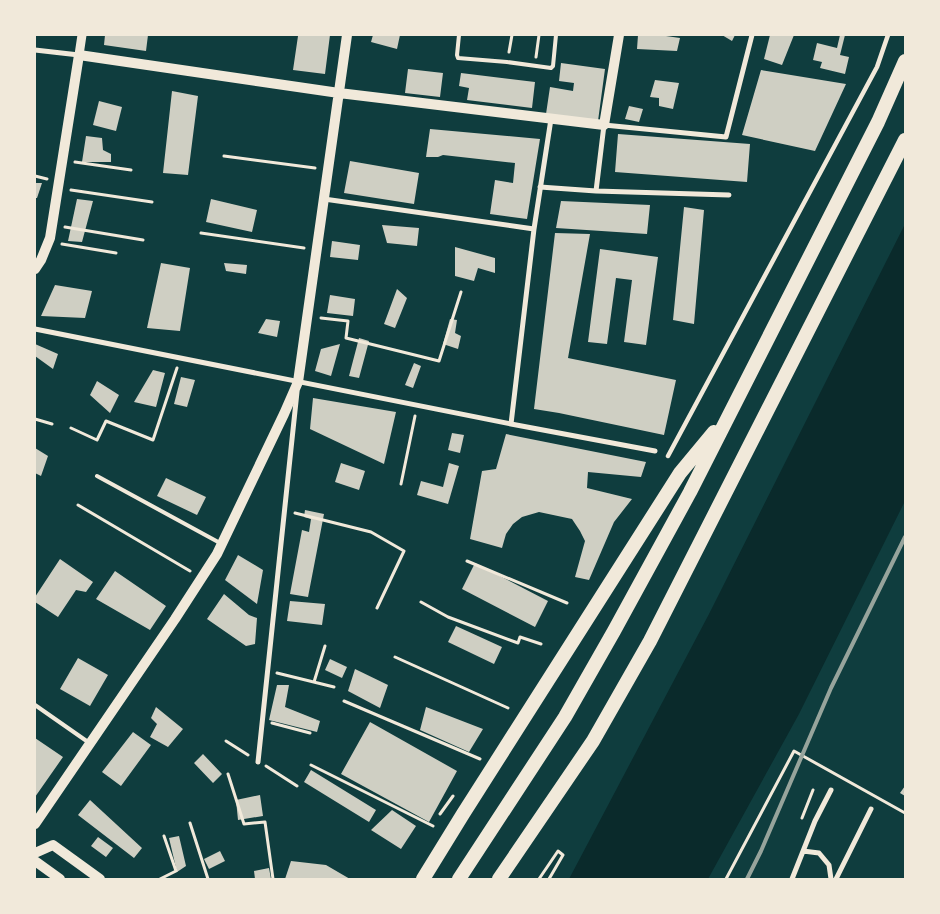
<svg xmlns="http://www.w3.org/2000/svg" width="940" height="914" viewBox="0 0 940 914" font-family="'Asap Condensed',sans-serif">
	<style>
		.water { fill: #0a2a2b }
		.building { fill: #cfcfc3 }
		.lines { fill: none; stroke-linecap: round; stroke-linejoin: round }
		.path { stroke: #f1e9da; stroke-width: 3 }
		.service { stroke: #f1e9da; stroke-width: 4 }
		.pedestrian { stroke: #f1e9da; stroke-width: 4.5 }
		.minor { stroke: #f1e9da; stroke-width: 5 }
		.tertiary { stroke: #f1e9da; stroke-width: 9 }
		.secondary { stroke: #f1e9da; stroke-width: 10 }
		.motorway { stroke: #f1e9da; stroke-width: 14 }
		.rail { stroke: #97a49c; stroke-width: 4 }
	</style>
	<rect width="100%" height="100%" fill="#0f3d3e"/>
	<path class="water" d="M 905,224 L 905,501 L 799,714 L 708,879 L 569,879 L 709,614 Z"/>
	<path class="building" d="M 105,35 L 148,35 L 146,51 L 104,45 Z
		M 312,35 L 330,35 L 325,74 L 293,70 L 298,36 Z
		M 373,35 L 400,35 L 397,49 L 371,42 Z
		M 638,35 L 659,35 L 680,38 L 677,51 L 637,49 Z
		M 722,35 L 735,35 L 732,41 Z
		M 770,35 L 794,35 L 782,65 L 764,59 Z
		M 840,35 L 845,35 L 840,55 L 849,57 L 845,74 L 820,68 L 822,62 L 813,60 L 817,43 L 837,48 Z
		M 561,63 L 605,69 L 598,121 L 546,114 L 550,87 L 573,91 L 574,83 L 559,81 Z
		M 408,69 L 443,73 L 440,97 L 405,93 Z
		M 761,70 L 846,84 L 815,151 L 742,135 Z
		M 461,73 L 535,82 L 532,108 L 467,100 L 469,88 L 459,86 Z
		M 655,80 L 679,83 L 673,109 L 659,106 L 659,98 L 650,97 Z
		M 172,91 L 198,96 L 188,175 L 163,173 Z
		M 99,101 L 122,107 L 116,131 L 93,125 Z
		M 629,106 L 643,109 L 639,122 L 625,119 Z
		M 430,129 L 540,139 L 527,219 L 490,214 L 495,180 L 513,183 L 515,163 L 443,155 L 438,157 L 426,157 Z
		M 618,134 L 750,144 L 747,182 L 615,172 Z
		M 86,136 L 102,138 L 103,150 L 111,154 L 111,162 L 82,162 Z
		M 350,161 L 419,173 L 414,204 L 344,193 Z
		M 35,183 L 42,183 L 37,198 L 35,198 Z
		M 77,199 L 93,201 L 82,242 L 68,241 Z
		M 211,199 L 257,210 L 252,232 L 206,222 Z
		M 561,201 L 650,205 L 647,234 L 556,228 Z
		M 684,207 L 704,210 L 694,324 L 673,320 Z
		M 382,225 L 419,228 L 417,246 L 387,243 Z
		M 555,233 L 590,234 L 568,358 L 676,380 L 664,435 L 559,413 L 534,409 Z
		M 332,241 L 360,245 L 358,260 L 330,257 Z
		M 455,247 L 495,258 L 495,273 L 478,268 L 474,281 L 455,276 Z
		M 600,249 L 658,257 L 646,345 L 624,342 L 632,280 L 616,278 L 607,344 L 588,342 Z
		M 161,263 L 190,268 L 180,331 L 147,328 Z
		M 224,263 L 247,265 L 246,274 L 226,271 Z
		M 55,285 L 92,291 L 85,318 L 41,316 Z
		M 397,289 L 407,298 L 395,328 L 384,324 Z
		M 330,295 L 355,299 L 353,316 L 327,313 Z
		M 266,319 L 280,321 L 277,337 L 258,333 Z
		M 450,319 L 457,320 L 455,333 L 461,336 L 458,349 L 443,344 Z
		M 359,338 L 369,341 L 359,378 L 349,376 Z
		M 35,344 L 58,354 L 53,369 L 35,356 Z
		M 340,344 L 331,376 L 315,371 L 321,349 Z
		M 414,363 L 421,366 L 413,388 L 405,385 Z
		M 153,370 L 165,373 L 156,407 L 134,402 Z
		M 181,377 L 195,380 L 187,407 L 174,404 Z
		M 97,381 L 119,395 L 110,413 L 90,395 Z
		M 313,398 L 396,412 L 384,464 L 310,429 Z
		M 452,433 L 464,435 L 460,453 L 448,450 Z
		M 506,434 L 646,462 L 641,477 L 588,472 L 587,488 L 632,499 L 614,522 L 589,580 L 575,577 L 585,541 L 580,531 L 572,519 L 539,512 L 522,517 L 513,524 L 506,534 L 502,548 L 470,539 L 482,471 L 496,469 Z
		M 35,448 L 48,456 L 41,476 L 35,473 Z
		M 341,463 L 365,471 L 359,490 L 335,482 Z
		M 449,463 L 459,466 L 448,504 L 417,495 L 421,481 L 443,487 Z
		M 166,478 L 206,497 L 197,515 L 157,496 Z
		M 305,510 L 324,514 L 308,597 L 290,594 L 302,530 L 309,532 L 311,519 L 304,517 Z
		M 238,555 L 263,570 L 257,604 L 225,580 Z
		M 60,559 L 93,582 L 86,592 L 76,590 L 58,617 L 35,602 L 35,597 Z
		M 475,563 L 548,601 L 535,627 L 462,589 Z
		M 115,571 L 166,606 L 150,630 L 96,599 Z
		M 224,594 L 249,615 L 257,618 L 255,644 L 246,646 L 207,619 Z
		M 290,601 L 325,604 L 322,625 L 287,621 Z
		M 456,626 L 502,647 L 494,664 L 448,642 Z
		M 78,658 L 108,675 L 90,706 L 60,689 Z
		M 330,659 L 347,667 L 342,678 L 325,670 Z
		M 355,669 L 388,685 L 380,708 L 348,691 Z
		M 277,685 L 289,685 L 285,707 L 320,721 L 317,732 L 269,720 Z
		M 156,707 L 183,729 L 168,747 L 150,737 L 157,724 L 151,718 Z
		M 426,707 L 483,729 L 469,752 L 420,730 Z
		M 370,722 L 457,771 L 429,822 L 341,774 Z
		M 133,732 L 151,745 L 121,786 L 102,772 Z
		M 35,738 L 63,757 L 35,797 Z
		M 203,754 L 222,774 L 213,783 L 194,763 Z
		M 311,770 L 376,810 L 369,822 L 304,782 Z
		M 905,786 L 905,796 L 900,793 Z
		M 260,795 L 263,816 L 238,820 L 236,800 Z
		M 90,800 L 142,848 L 134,858 L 78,815 Z
		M 392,810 L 416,826 L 401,849 L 371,830 Z
		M 179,836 L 186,866 L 177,872 L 169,838 Z
		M 98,837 L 113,848 L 106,857 L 91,846 Z
		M 220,851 L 225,861 L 209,869 L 204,859 Z
		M 291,861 L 326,865 L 350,879 L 285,879 Z
		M 269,868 L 271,879 L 255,879 L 254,871 Z"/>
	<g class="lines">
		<path class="path" d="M 509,52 L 512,35
			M 536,57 L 539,35
			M 224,156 L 315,168
			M 75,162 L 131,170
			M 35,176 L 47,179
			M 71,190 L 152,202
			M 65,227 L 143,240
			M 201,233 L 304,248
			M 62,244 L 116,253
			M 321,318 L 348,321 L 346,338 L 439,361 L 461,292
			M 35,419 L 52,424
			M 71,428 L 97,440 L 106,421 L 153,440 L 177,368
			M 401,484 L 415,416
			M 78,505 L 190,571
			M 295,513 L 371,532 L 404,551 L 377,608
			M 467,561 L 567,603
			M 421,602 L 448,617 L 518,643 L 520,637 L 541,644
			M 395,657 L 508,708
			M 277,673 L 334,687
			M 314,682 L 325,646
			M 344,701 L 480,759
			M 272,723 L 310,733
			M 226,741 L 248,755
			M 311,765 L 433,826
			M 266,766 L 297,786
			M 228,774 L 244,824 L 265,822 L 273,879
			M 440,814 L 453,796
			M 802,818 L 813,790
			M 190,823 L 208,879
			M 160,879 L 176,871 L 164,836
			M 539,879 L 558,851 L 563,855 L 549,879
			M 726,879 L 794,751 L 905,813"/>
		<path class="service" d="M 459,35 L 457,55 L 458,58 L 507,62 L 551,68 L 553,66 L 556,35
			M 97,476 L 220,543
			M 35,705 L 88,742"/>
		<path class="pedestrian" d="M 668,456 L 877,67 L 888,35"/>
		<path class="minor" d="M 35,50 L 79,55
			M 540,187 L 596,191 L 729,195
			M 596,191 L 604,125 L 726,137 L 752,35
			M 324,199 L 534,229
			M 35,329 L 511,424 L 655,451
			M 511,424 L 534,229 L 551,119
			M 258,762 L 297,392
			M 803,851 L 819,853 L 829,865 L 831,879
			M 792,879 L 815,821 L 831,790
			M 836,879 L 871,809"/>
		<path class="tertiary" d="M 79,55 L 82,35"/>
		<path class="secondary" d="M 35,269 L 41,260 L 50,238 L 79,55 L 339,93 L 604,125 L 619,35
			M 35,824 L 175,619 L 217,554 L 284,414 L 298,382 L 347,35
			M 35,853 L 53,845 L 100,879
			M 35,861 L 60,879"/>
		<path class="motorway" d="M 423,879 L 463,814 L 680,473 L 714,432
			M 459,879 L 565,717 L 614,631 L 690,492 L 878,122 L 905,61
			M 499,879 L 593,741 L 650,641 L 905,140"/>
		<path class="rail" d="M 747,879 L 761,851 L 831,688 L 905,537"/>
	</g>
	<rect width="940" height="914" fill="none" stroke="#f1e9da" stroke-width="72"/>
</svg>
